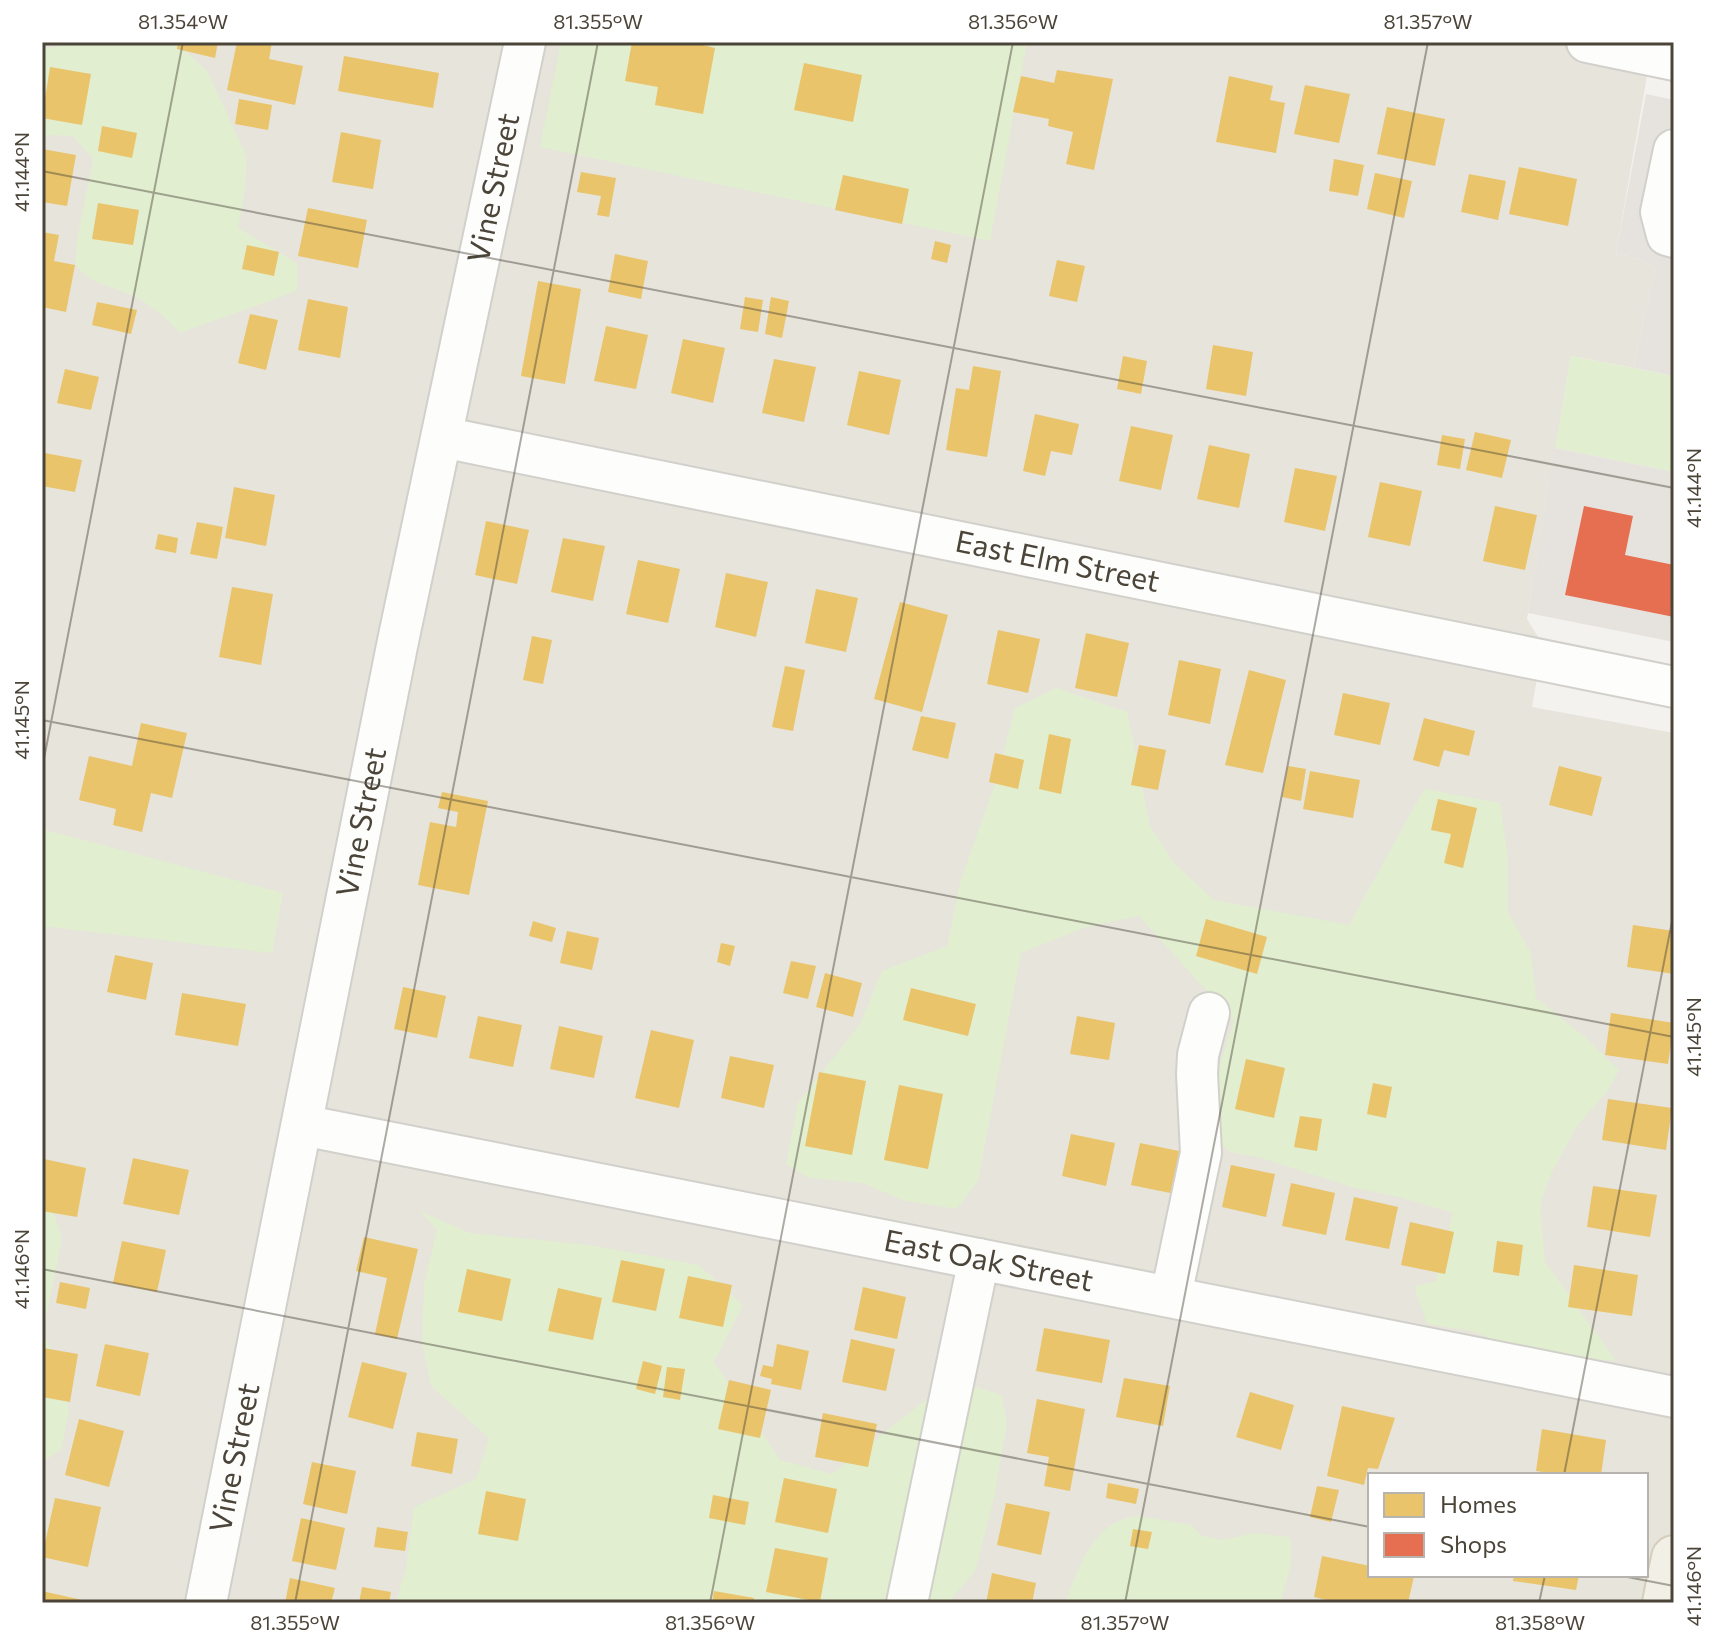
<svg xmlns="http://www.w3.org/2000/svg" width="1716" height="1645" viewBox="0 0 1716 1645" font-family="Commissioner,sans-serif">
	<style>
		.residential { fill: #e7e4dc; fill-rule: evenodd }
		.green { fill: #e1eecf }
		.parking { fill: #e6e3df }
		.homes { fill: #e9c46a }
		.shops { fill: #e76f51 }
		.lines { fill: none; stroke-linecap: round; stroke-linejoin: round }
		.minor-casing { stroke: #d2d0cb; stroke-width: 44 }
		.major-casing { stroke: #d6cebb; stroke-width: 48 }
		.minor { stroke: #fdfdfc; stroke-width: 40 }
		.major { stroke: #f2efe6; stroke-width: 44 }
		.ticks { fill: none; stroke: #4b4439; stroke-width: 2; stroke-opacity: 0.45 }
		.labels { text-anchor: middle; stroke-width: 8; stroke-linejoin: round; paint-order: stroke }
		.street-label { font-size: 30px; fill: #4b4439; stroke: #fff }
		.neatline { fill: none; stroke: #4b4439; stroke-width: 3 }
		.ticks-label { font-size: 20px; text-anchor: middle; fill: #4b4439 }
	</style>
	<rect width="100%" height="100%" fill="#f4f2ee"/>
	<path class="residential" d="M 42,42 L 1653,42 L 1616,253 L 1639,259 L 1655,268 L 1634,368 L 1571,356 L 1527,619 L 1543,645 L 1532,707 L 1674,733 L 1674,1603 L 42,1603 ZM 1370,1475 L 1646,1475 L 1646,1575 L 1370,1575 Z"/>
	<path class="green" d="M 68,42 L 175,42 L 207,71 L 247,157 L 245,191 L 238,228 L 297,263 L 297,290 C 259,307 219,317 180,333 C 164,315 147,301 124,292 C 99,282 96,286 75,265 L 78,235 L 93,159 L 73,136 L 42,135 L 42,49 L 66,45 Z
		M 561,42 L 1027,42 L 990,241 L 540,147 Z
		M 1571,356 L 1674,376 L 1674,472 L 1555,448 Z
		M 1056,688 L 1127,712 L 1150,826 L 1173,862 L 1214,900 L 1349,925 L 1424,789 L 1500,803 L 1508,860 L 1508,912 L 1531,953 L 1536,998 L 1586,1038 L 1619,1070 L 1608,1091 L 1576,1127 L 1550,1176 L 1540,1205 L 1545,1262 L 1616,1361 L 1562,1357 L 1499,1342 L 1472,1331 L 1427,1324 L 1414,1287 L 1436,1281 L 1453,1213 L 1399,1197 L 1355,1188 L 1261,1158 L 1230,1152 L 1201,1124 L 1234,1021 L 1139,916 L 1086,927 L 1021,953 L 978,1181 L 957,1209 L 902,1200 L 863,1183 L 809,1178 L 786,1164 L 798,1103 L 860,1024 L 882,971 L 947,946 L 960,883 L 997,778 L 1015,708 Z
		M 42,829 L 283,893 L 272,953 L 42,926 Z
		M 42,1174 L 62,1239 L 43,1332 L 61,1369 L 69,1411 L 61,1450 L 42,1462 Z
		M 420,1211 L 470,1233 L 589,1245 L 699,1265 L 743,1305 L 714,1362 L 780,1460 L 832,1474 L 924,1401 L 968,1385 L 1002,1395 L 1007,1424 L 994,1498 L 975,1571 L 948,1603 L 396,1603 L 406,1567 L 414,1507 L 476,1479 L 489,1438 L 431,1386 L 422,1342 L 424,1283 L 437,1230 Z
		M 1138,1516 L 1191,1525 L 1201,1535 L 1221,1540 L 1255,1533 L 1290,1537 C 1296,1564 1285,1578 1281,1603 L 1065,1603 C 1079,1567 1093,1520 1138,1516 Z"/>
	<path class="parking" d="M 1646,94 L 1674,100 L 1674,376 L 1634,368 L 1655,268 L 1639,259 L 1616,253 Z
		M 1555,448 L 1674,472 L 1674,642 L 1528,613 Z"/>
	<path class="homes" d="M 178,42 L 218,42 L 215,58 L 177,49 Z
		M 237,42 L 272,42 L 269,59 L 303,66 L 295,105 L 227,90 Z
		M 632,42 L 691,42 L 715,48 L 703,114 L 655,105 L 658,87 L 625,81 Z
		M 344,56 L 439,73 L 433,108 L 338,91 Z
		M 804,63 L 862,75 L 853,122 L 794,110 Z
		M 50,67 L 91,74 L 82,125 L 42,118 Z
		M 1057,70 L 1113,79 L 1094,170 L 1066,164 L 1073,132 L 1048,126 L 1049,119 L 1013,112 L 1021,76 L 1054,83 Z
		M 1229,76 L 1273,86 L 1270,100 L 1285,103 L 1276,153 L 1216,142 Z
		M 1305,85 L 1350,94 L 1339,143 L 1294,134 Z
		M 239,99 L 272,105 L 268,130 L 235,124 Z
		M 1387,107 L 1445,119 L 1435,166 L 1377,154 Z
		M 102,126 L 137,133 L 132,158 L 98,151 Z
		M 341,132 L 381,140 L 373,189 L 332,182 Z
		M 42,149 L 76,155 L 67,206 L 42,202 Z
		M 1334,159 L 1364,165 L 1358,196 L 1329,191 Z
		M 1519,167 L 1577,179 L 1568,226 L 1509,214 Z
		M 581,172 L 616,178 L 609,217 L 597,215 L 601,196 L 577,192 Z
		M 1375,173 L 1412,181 L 1404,218 L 1367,209 Z
		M 1469,174 L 1506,181 L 1498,220 L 1461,212 Z
		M 843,175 L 909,189 L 902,224 L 835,210 Z
		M 98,203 L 139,210 L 133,245 L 92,239 Z
		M 308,208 L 367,220 L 358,268 L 298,256 Z
		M 42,232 L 59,235 L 54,261 L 75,265 L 66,312 L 42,307 Z
		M 935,241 L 951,245 L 947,263 L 931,259 Z
		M 247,245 L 279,252 L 274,276 L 242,269 Z
		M 615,254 L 648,261 L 641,299 L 608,292 Z
		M 1057,260 L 1085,266 L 1077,302 L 1049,296 Z
		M 538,281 L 581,289 L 565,384 L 521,376 Z
		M 745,297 L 763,300 L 758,332 L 740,329 Z
		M 771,297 L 789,301 L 782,338 L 765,334 Z
		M 308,299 L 348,307 L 340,358 L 298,350 Z
		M 97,302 L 137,310 L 131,334 L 92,325 Z
		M 250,314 L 278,320 L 266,370 L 238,363 Z
		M 606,326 L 648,335 L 636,389 L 594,381 Z
		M 683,339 L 725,348 L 713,403 L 671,393 Z
		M 1213,345 L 1253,352 L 1246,396 L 1206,389 Z
		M 1123,356 L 1147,361 L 1141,394 L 1117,389 Z
		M 774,359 L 816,367 L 804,422 L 762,413 Z
		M 973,366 L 1001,371 L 987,457 L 946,450 L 956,388 L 969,390 Z
		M 65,369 L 99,377 L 91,410 L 57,403 Z
		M 859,371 L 901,380 L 889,435 L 847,425 Z
		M 1035,414 L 1079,424 L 1072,455 L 1051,451 L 1045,476 L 1023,471 Z
		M 1131,426 L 1173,435 L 1161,490 L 1119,481 Z
		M 1475,432 L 1511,440 L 1502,478 L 1466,470 Z
		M 1442,435 L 1465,439 L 1460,469 L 1437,465 Z
		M 1209,445 L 1250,454 L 1239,508 L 1197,499 Z
		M 45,453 L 82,460 L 75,492 L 42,486 Z
		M 1295,468 L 1337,476 L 1325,531 L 1284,522 Z
		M 1380,482 L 1422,491 L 1410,546 L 1368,537 Z
		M 234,487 L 275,495 L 266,546 L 225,538 Z
		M 1495,506 L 1537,515 L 1525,570 L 1483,561 Z
		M 486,521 L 529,530 L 517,584 L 475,575 Z
		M 197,522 L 223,527 L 217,559 L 190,554 Z
		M 158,534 L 178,538 L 176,553 L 155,549 Z
		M 563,538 L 605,546 L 593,601 L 551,592 Z
		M 638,560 L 680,569 L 668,623 L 626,614 Z
		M 726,573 L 768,582 L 756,637 L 715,627 Z
		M 232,587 L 273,594 L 261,665 L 219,657 Z
		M 816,589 L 858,598 L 846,652 L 805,643 Z
		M 900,602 L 948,615 L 922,712 L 874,699 Z
		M 998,630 L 1040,639 L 1028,693 L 987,684 Z
		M 1086,633 L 1129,643 L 1117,697 L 1075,688 Z
		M 532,636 L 552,640 L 543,684 L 523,680 Z
		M 1179,660 L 1221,669 L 1210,724 L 1168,715 Z
		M 785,666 L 805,670 L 793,731 L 772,727 Z
		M 1249,670 L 1286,680 L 1263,773 L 1225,765 Z
		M 1343,693 L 1390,703 L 1380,745 L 1334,735 Z
		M 921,716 L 956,723 L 948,759 L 912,750 Z
		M 1424,718 L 1475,731 L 1469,756 L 1444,750 L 1439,767 L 1413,760 Z
		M 141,723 L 187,733 L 172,798 L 151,793 L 142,832 L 113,825 L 116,809 L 79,800 L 89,756 L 132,766 Z
		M 1049,734 L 1071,739 L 1061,794 L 1039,789 Z
		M 1139,745 L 1166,750 L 1158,790 L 1131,785 Z
		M 995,753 L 1024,760 L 1018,789 L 989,782 Z
		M 1288,766 L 1306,769 L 1301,801 L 1282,797 Z
		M 1559,766 L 1602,777 L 1592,816 L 1549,805 Z
		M 1310,771 L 1360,780 L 1353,818 L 1303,809 Z
		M 442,792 L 488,801 L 469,895 L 418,885 L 430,822 L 456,827 L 458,812 L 438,808 Z
		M 1438,799 L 1477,808 L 1463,868 L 1444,863 L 1451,834 L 1431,830 Z
		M 1206,919 L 1267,937 L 1257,974 L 1196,956 Z
		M 533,921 L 556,928 L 552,942 L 529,936 Z
		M 1633,925 L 1674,931 L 1674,974 L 1627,967 Z
		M 567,931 L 599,938 L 592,970 L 560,963 Z
		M 721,943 L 735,946 L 730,966 L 717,962 Z
		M 115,955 L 153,963 L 146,1000 L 107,992 Z
		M 791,961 L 816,966 L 808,999 L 783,993 Z
		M 825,973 L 862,983 L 853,1017 L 816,1007 Z
		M 403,987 L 446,996 L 437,1038 L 394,1029 Z
		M 911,988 L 976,1004 L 968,1036 L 903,1020 Z
		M 182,993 L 246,1004 L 238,1046 L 175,1035 Z
		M 1611,1013 L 1674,1023 L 1668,1064 L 1605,1055 Z
		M 478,1016 L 522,1025 L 513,1067 L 469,1058 Z
		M 1077,1016 L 1115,1023 L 1109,1060 L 1070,1054 Z
		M 559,1026 L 603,1036 L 594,1078 L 550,1069 Z
		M 651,1030 L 694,1040 L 679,1108 L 635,1098 Z
		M 730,1056 L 774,1065 L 764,1108 L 721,1098 Z
		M 1246,1059 L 1285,1068 L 1274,1118 L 1235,1109 Z
		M 819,1072 L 866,1081 L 852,1155 L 805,1146 Z
		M 1373,1083 L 1392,1087 L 1386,1118 L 1367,1114 Z
		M 899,1085 L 943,1094 L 928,1169 L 884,1160 Z
		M 1608,1099 L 1672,1108 L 1666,1150 L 1602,1140 Z
		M 1300,1116 L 1322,1119 L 1317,1151 L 1294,1147 Z
		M 1071,1134 L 1115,1143 L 1106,1186 L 1062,1176 Z
		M 1140,1143 L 1184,1152 L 1175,1194 L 1131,1185 Z
		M 133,1158 L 189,1170 L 179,1215 L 123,1204 Z
		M 44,1159 L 86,1168 L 77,1217 L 42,1211 Z
		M 1231,1165 L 1275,1174 L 1266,1217 L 1222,1207 Z
		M 1291,1183 L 1335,1193 L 1326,1235 L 1282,1226 Z
		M 1593,1186 L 1657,1195 L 1650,1237 L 1587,1227 Z
		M 1354,1197 L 1398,1207 L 1389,1249 L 1345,1240 Z
		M 1410,1222 L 1454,1232 L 1445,1274 L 1401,1265 Z
		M 364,1237 L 418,1249 L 397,1339 L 375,1334 L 387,1278 L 356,1271 Z
		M 122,1241 L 166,1250 L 157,1292 L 113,1283 Z
		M 1497,1241 L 1523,1245 L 1519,1276 L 1493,1272 Z
		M 621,1260 L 665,1269 L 656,1311 L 612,1302 Z
		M 1574,1265 L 1638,1275 L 1632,1316 L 1568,1307 Z
		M 467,1269 L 511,1279 L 502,1321 L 458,1312 Z
		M 688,1276 L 732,1285 L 723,1327 L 679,1318 Z
		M 60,1282 L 90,1288 L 86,1309 L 56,1303 Z
		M 863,1287 L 906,1297 L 897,1339 L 854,1330 Z
		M 558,1288 L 602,1298 L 593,1340 L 548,1331 Z
		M 1044,1328 L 1110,1340 L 1102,1383 L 1036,1371 Z
		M 851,1339 L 895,1349 L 886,1391 L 842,1382 Z
		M 105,1344 L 149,1353 L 140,1396 L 96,1386 Z
		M 777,1344 L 809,1351 L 801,1390 L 771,1384 L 772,1379 L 760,1376 L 763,1365 L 773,1367 Z
		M 43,1348 L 78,1354 L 70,1402 L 42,1397 Z
		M 643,1361 L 662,1366 L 655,1394 L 636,1389 Z
		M 362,1362 L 407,1373 L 393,1429 L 348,1417 Z
		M 667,1367 L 685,1369 L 680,1400 L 663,1397 Z
		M 1124,1378 L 1170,1386 L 1163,1426 L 1116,1417 Z
		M 729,1380 L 771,1390 L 760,1438 L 718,1429 Z
		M 1250,1392 L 1294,1405 L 1281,1450 L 1236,1437 Z
		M 1037,1399 L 1085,1409 L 1070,1491 L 1044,1486 L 1049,1457 L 1027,1453 Z
		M 1342,1406 L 1395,1418 L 1378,1469 L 1368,1468 L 1364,1485 L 1327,1476 Z
		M 823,1413 L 877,1424 L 868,1467 L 815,1457 Z
		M 79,1419 L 124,1431 L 109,1487 L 65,1475 Z
		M 1542,1429 L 1606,1440 L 1601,1475 L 1563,1475 L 1536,1471 Z
		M 417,1432 L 458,1439 L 452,1474 L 411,1466 Z
		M 312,1462 L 356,1471 L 347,1514 L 303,1504 Z
		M 784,1478 L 837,1489 L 828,1533 L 775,1522 Z
		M 1108,1483 L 1139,1489 L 1136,1504 L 1106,1498 Z
		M 1317,1486 L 1339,1490 L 1331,1522 L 1310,1517 Z
		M 486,1491 L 526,1499 L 518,1541 L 478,1534 Z
		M 713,1495 L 749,1502 L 745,1525 L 709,1518 Z
		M 55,1498 L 101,1507 L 88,1567 L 42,1557 Z
		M 1006,1503 L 1050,1512 L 1041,1555 L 997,1545 Z
		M 301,1518 L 345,1528 L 336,1570 L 292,1561 Z
		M 377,1527 L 408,1532 L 405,1551 L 374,1547 Z
		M 1133,1529 L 1152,1532 L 1148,1549 L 1130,1546 Z
		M 775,1548 L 828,1558 L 820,1602 L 766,1592 Z
		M 1322,1556 L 1370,1566 L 1370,1575 L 1414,1576 L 1408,1603 L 1340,1603 L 1314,1597 Z
		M 992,1573 L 1036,1583 L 1032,1603 L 986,1603 Z
		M 1514,1575 L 1579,1575 L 1576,1590 L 1513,1581 Z
		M 290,1578 L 335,1588 L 331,1603 L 285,1603 Z
		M 362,1587 L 391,1592 L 389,1603 L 359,1603 Z
		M 42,1591 L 91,1602 L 91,1603 L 42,1603 Z
		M 714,1591 L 754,1598 L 753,1603 L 712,1603 Z"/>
	<path class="shops" d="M 1584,506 L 1633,516 L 1625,555 L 1674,565 L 1674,617 L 1565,595 Z"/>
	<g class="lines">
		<g class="minor-casing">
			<g id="minor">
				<path d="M 1587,42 L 1674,60"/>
				<path d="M 1674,150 L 1661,212 L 1667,235 L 1674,237"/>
				<path id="s1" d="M 442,437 L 1674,687"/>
				<path id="s2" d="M 302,1125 L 1674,1397"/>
				<path d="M 1171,1296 L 1201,1153 L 1197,1074 L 1198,1055 L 1209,1013"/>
				<path id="s3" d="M 206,1603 L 398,641 L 525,42"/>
				<path d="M 907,1603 L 979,1259"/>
			</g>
		</g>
		<g class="major-casing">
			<path id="major" d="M 1665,1603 L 1674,1558"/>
		</g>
		<use href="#minor" class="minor"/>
		<use href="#major" class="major"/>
	</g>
	<path class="ticks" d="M 42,171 L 1674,488M 42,720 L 1674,1037M 42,769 L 183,42M 42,1269 L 1370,1527M 1564,1475 L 1674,911M 1617,1575 L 1674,1586M 295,1603 L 598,42M 710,1603 L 1013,42M 1125,1603 L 1428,42M 1539,1603 L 1545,1575"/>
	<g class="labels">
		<g class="street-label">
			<text dy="10" stroke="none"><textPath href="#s3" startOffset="1444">Vine Street</textPath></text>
			<text dy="10" stroke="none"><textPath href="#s1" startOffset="628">East Elm Street</textPath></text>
			<text dy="10" stroke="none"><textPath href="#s3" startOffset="796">Vine Street</textPath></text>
			<text dy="10" stroke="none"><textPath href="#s2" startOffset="700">East Oak Street</textPath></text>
			<text dy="10" stroke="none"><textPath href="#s3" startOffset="148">Vine Street</textPath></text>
		</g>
	</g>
	<rect width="1716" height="1645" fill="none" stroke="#ffffff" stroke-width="88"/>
	<rect x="1368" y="1473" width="280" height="104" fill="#ffffff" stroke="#b7b4b0" stroke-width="2"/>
	<rect x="1384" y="1493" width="40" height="24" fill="#e9c46a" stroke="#b7b4b0" stroke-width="2"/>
	<text x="1440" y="1513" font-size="24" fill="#4b4439">Homes</text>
	<rect x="1384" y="1533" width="40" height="24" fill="#e76f51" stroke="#b7b4b0" stroke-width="2"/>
	<text x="1440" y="1553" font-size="24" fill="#4b4439">Shops</text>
	<rect x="44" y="44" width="1628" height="1557" class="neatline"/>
	<g class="ticks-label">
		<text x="183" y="29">81.354°W</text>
		<text x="598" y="29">81.355°W</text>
		<text x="1013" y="29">81.356°W</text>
		<text x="1428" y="29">81.357°W</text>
		<text transform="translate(22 172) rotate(-90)" y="7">41.144°N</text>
		<text transform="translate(1694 488) rotate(-90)" y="7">41.144°N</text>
		<text transform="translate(22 720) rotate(-90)" y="7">41.145°N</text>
		<text transform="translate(1694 1037) rotate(-90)" y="7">41.145°N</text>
		<text transform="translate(22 1269) rotate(-90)" y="7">41.146°N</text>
		<text transform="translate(1694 1586) rotate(-90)" y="7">41.146°N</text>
		<text x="295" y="1630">81.355°W</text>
		<text x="710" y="1630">81.356°W</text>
		<text x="1125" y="1630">81.357°W</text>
		<text x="1540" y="1630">81.358°W</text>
	</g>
</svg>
